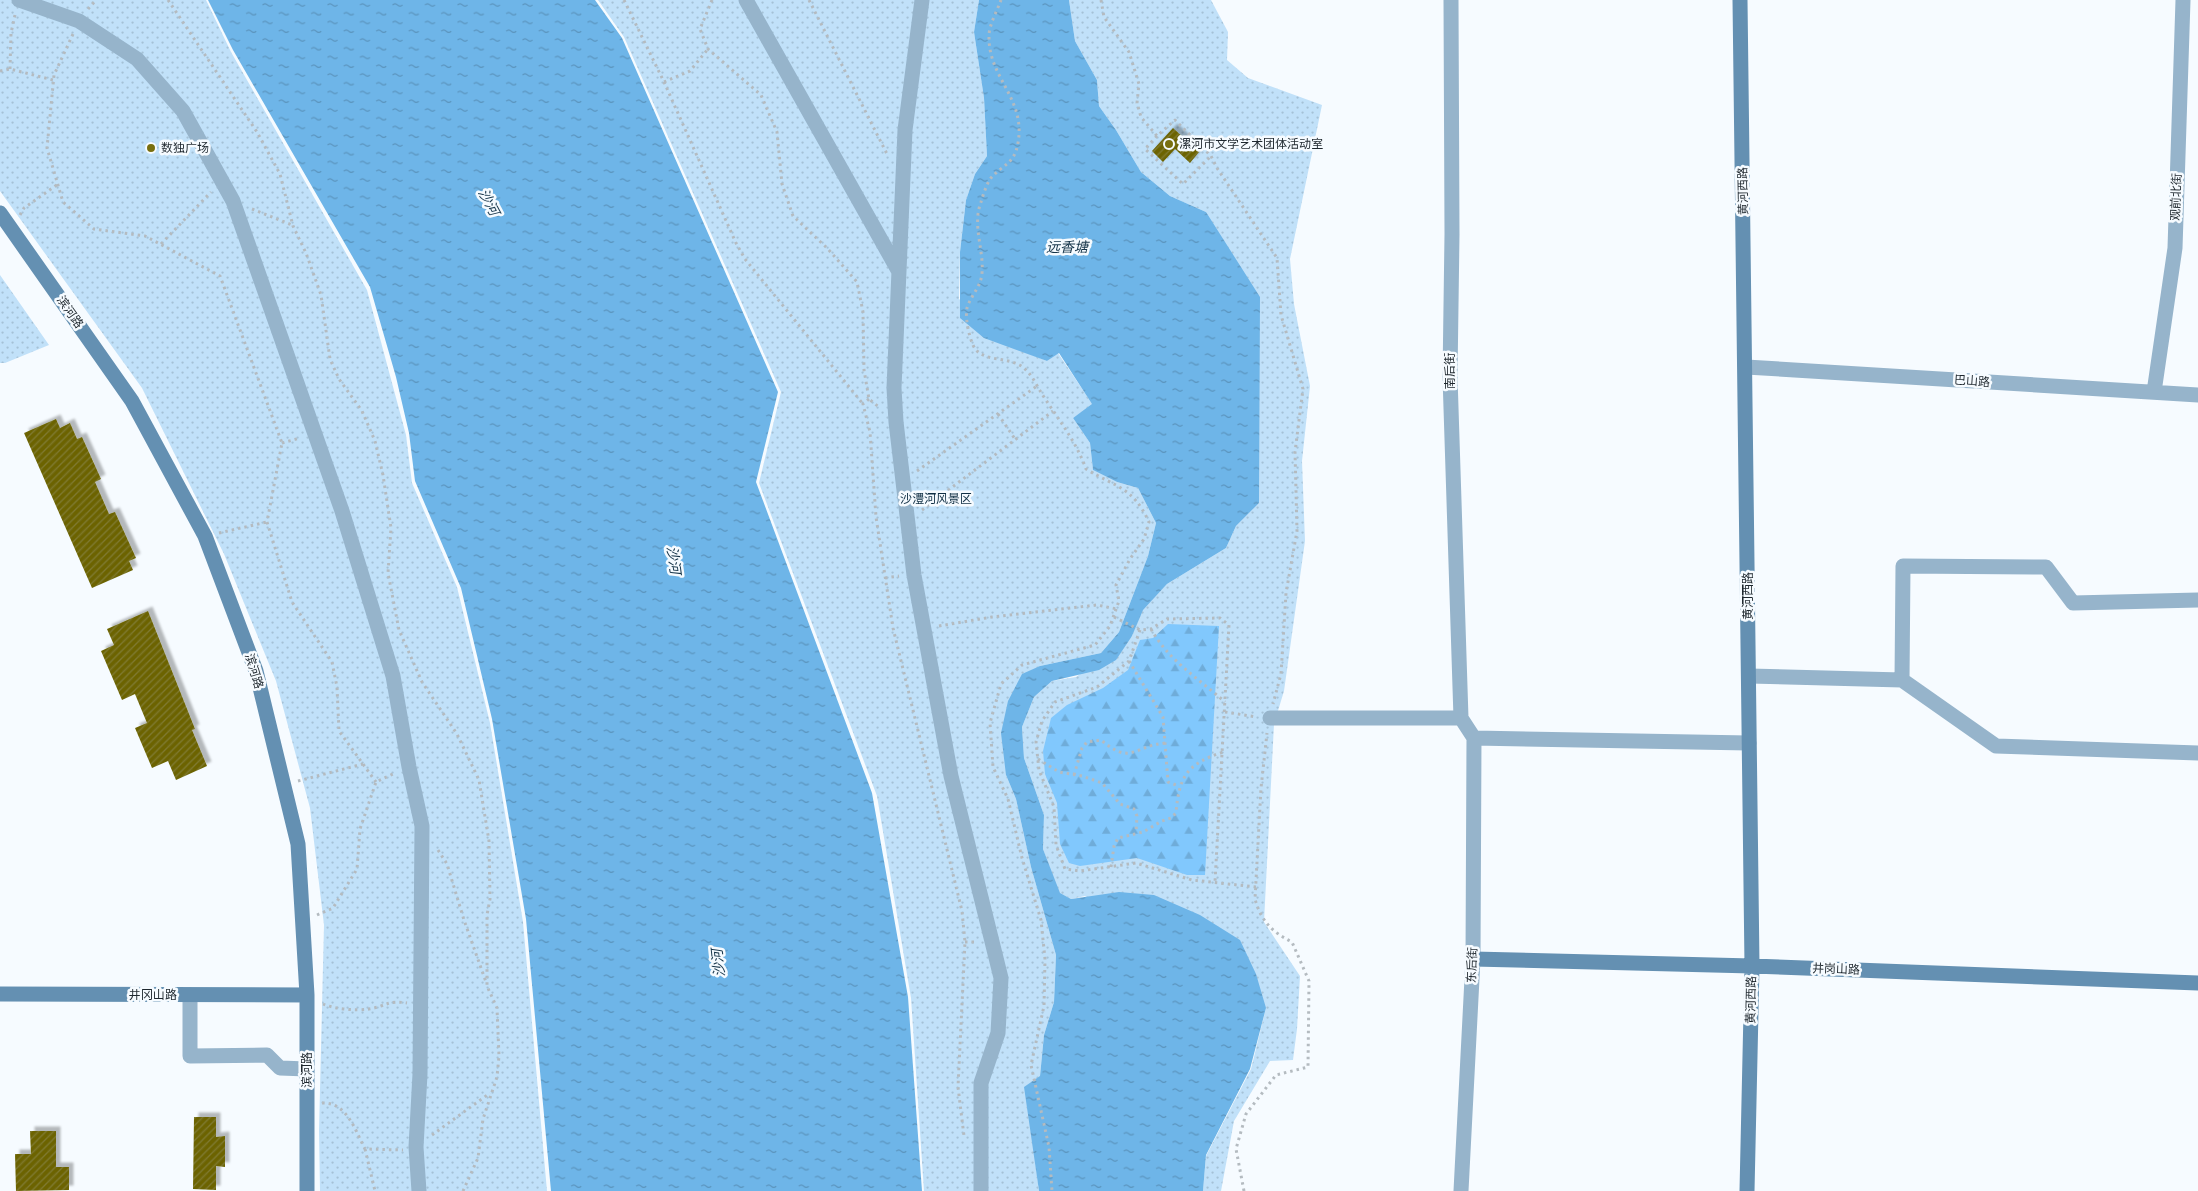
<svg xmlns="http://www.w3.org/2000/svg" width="2198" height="1191" viewBox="0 0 2198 1191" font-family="Overpass,'Noto Sans SC',sans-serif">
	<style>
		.green { fill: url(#green-dots) }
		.forest { fill: url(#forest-firs) }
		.water { fill: url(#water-ripples) }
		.building { fill: url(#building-hatch); filter: url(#shadow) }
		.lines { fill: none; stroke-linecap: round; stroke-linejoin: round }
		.path { stroke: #b4bbc0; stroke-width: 3; stroke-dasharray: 2.5 4; stroke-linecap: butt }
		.street { stroke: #96b4cb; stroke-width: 15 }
		.secondary { stroke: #6490b2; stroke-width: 15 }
		.poi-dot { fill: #786f0f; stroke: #f6fbff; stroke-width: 2 }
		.labels { text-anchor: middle; stroke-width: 5; stroke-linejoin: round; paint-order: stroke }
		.poi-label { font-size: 12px; fill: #1e272e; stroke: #f6fbff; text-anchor: start }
		.street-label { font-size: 12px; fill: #1e272e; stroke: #f6fbff }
		.park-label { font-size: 12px; fill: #102f44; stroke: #f6fbff }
		.water-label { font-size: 14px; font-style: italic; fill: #153449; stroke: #f6fbff }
	</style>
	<defs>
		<pattern id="green-dots" width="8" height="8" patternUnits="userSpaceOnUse" patternTransform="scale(1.25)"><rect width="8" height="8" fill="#c1e1f9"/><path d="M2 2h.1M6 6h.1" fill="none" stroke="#a5c1d6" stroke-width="1.8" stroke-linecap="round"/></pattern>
		<pattern id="forest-firs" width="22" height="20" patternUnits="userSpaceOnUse" patternTransform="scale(1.25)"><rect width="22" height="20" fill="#81c8fd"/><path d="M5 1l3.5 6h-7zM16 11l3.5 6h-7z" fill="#6facd9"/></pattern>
		<pattern id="water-ripples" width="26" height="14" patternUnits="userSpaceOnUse" patternTransform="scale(1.25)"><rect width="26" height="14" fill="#6eb5e8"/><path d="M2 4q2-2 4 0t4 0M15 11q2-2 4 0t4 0" fill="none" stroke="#5a93bc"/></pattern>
		<pattern id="building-hatch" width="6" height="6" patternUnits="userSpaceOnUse" patternTransform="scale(1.25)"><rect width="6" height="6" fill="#6c6404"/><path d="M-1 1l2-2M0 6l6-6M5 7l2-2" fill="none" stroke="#807a33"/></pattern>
		<filter id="shadow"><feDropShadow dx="4.5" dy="-4.5" stdDeviation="1" flood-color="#0004"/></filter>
	</defs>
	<rect width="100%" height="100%" fill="#f6fbff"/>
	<path class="green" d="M 0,0 L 206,0 L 231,52 L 367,290 L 406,435 L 412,483 L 457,587 L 490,723 L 523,922 L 547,1191 L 320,1191 L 319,1131 L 324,925 L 310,808 L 276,681 L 224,554 L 142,388 L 0,191 Z
		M 598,0 L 979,0 L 974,32 L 984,98 L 987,156 L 975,174 L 966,200 L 960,252 L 959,299 L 1025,352 L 1047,361 L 1058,353 L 1093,405 L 1073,418 L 1090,443 L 1093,470 L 1117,482 L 1138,488 L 1156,523 L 1148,556 L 1119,632 L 1101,653 L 1040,666 L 1006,775 L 1016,799 L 1031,867 L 1056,955 L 1054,1002 L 1044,1035 L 1040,1076 L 1035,1159 L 1039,1191 L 924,1191 L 911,998 L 877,796 L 759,483 L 781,392 L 624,37 Z
		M 1069,0 L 1211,0 L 1228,32 L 1227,60 L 1248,78 L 1322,105 L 1290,259 L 1294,304 L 1310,386 L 1302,461 L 1305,541 L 1284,691 L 1274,724 L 1264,922 L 1300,976 L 1297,1029 L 1293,1060 L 1270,1061 L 1234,1121 L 1221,1191 L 1203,1191 L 1206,1156 L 1251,1069 L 1266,1008 L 1085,896 L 1071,899 L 1059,893 L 1043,849 L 1044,815 L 1024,758 L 1022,727 L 1034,697 L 1052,681 L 1076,677 L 1132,636 L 1142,610 L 1167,584 L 1226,548 L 1236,526 L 1259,503 L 1206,212 L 1170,196 L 1141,172 L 1116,130 L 1099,106 L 1097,80 L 1075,41 Z
		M 0,275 L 49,345 L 5,363 L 0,363 Z"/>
	<path class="forest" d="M 1168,624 L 1219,626 L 1205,875 L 1187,875 L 1137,858 L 1080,866 L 1069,863 L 1060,844 L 1057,803 L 1045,774 L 1043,751 L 1051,718 L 1067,705 L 1103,688 L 1128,670 L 1140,640 L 1153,638 Z"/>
	<path class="water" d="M 208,0 L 595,0 L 622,38 L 778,392 L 756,482 L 872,793 L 908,997 L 922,1191 L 551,1191 L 526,919 L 492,719 L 461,588 L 415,481 L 409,433 L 396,377 L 370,287 L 233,50 Z
		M 979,0 L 1069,0 L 1075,41 L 1097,80 L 1099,106 L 1116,130 L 1141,172 L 1170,196 L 1206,212 L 1260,297 L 1259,503 L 1236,526 L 1226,548 L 1167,584 L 1143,610 L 1132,636 L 1116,660 L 1099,670 L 1052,681 L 1034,697 L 1022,727 L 1024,758 L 1044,815 L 1043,849 L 1060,893 L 1071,899 L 1119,892 L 1154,895 L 1200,915 L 1240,940 L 1256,974 L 1266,1008 L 1250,1069 L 1206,1155 L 1203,1191 L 1039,1191 L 1024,1087 L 1040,1076 L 1044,1035 L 1054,1002 L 1056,955 L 1031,867 L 1016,799 L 1006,775 L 1001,733 L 1008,701 L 1022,674 L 1040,666 L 1101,653 L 1119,632 L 1148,556 L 1156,523 L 1138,488 L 1117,482 L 1093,470 L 1090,443 L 1073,418 L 1092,404 L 1059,353 L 1047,361 L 984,338 L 960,318 L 960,252 L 966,200 L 975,174 L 987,156 L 984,98 L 974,32 Z"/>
	<path class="building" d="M 1173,128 L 1199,152 L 1190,163 L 1175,149 L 1163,162 L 1152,151 Z
		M 56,419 L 60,428 L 70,423 L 77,439 L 82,437 L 101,479 L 95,482 L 109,514 L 115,512 L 136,558 L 129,561 L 133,570 L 92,588 L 24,433 Z
		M 148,611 L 195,729 L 192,730 L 207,766 L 176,780 L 168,761 L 152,768 L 135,728 L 147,723 L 135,694 L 122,700 L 101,651 L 114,645 L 107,629 Z
		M 194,1117 L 216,1117 L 216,1137 L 225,1136 L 225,1167 L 216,1166 L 216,1190 L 193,1189 Z
		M 30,1131 L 56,1131 L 56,1167 L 69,1167 L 69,1190 L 16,1191 L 15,1154 L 31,1154 Z"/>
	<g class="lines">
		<path class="path" d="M 168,0 L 257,132 L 280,174 L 293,226 L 306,253 L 321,295 L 330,359 L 339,379 L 362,411 L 375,441 L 383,475 L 391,528 L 388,573 L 399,630 L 422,682 L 457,734 L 479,780 L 489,841 L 490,899 L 487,915 L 487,986 L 497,1008 L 499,1056 L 497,1077 L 483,1119 L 478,1158 L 463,1191
			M 624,0 L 664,82 L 736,243 L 745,259 L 863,404
			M 712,0 L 700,29 L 708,49 L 761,95 L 777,132 L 782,184 L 793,216 L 827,248 L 857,282 L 863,312 L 864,370 L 869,399 L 880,408
			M 809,0 L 887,154
			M 1001,0 C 997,11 989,25 989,36 C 988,78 1026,98 1018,143 C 1014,165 1003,164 991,178 C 987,183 983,195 981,202 C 972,226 984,249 982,273 C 981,287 971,295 967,308 C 965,318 969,336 973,345 C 981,364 1011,355 1025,369 C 1032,375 1037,386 1042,394 C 1058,419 1076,441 1086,469 C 1117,488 1132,486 1149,522 L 1144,539 L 1130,559 L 1116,585 L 1119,601 L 1110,626 L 1095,645 L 1022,665 L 1001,684 L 990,723 L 993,767 L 1008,799 L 1022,858 L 1041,920 L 1045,959 L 1044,1006 L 1031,1065 L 1049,1147 L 1052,1191
			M 1101,0 L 1104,17 L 1129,52 L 1139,84 L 1137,103 L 1141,117 L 1157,136 L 1175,120 L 1211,156 L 1217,168 L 1277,258 L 1281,315 L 1303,389 L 1295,452 L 1297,531 L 1286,593 L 1281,674 L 1273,704
			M 88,9 L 96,0
			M 73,34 L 54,75 L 47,148 L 63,202 L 94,229 L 145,236 L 220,276 L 282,443 L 267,522 L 292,602 L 332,662 L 337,687 L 339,731 L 376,782
			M 10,69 L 11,33 L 15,15
			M 0,71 L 10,69 L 53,80
			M 664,82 L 690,71 L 708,49
			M 1157,136 L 1145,149 L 1183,184 L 1211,156
			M 252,209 L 292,225
			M 20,215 L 24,208 L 58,184
			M 161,244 L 211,192
			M 869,399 L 863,404 L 870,432 L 876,517 L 893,628 L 962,911 L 965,942 L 958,1087 L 964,1136
			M 998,414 L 1015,439
			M 282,443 L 300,438
			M 917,471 L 1037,386
			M 922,510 L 1053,411
			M 219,533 L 267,522
			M 885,578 L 899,576
			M 1114,617 L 1140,630 L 1151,629 L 1167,619 L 1220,618 L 1229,625 L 1215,882
			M 939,626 L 992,617 L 1097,605 L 1117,609
			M 1151,629 C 1168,660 1199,679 1225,702
			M 1140,630 L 1129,661 L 1097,687 L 1055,702 L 1042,721 L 1036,742 L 1039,770 L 1054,807 L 1056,845 L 1065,869 L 1080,871 L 1136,863 L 1192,880 L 1256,887
			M 1129,661 L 1163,717 L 1168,782 L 1179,786
			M 1225,712 L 1257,717
			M 1038,759 L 1059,772 L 1082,776 L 1102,783 L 1120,804 L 1134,809 L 1137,816 L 1136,833
			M 1074,775 L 1082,748 L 1087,742 L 1101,740 C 1132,766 1132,746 1166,743
			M 298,781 L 363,764
			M 438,850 L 447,864 L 464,920 L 486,982
			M 1111,867 L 1114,846 L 1118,838 L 1143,832 L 1162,821 L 1171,818 L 1176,813 C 1179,776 1187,764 1223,752
			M 317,915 L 333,908 L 357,869 L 360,829 L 376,782 L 395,773
			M 965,942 L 977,942
			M 323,1004 C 334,1009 356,1011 369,1009 C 387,1006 387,1000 407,1003
			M 322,1103 C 347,1102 355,1130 365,1149 L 403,1150
			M 432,1135 L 490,1093
			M 365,1149 L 375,1191
			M 1244,1191 L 1236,1149 L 1246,1114 L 1276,1075 L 1308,1067 L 1309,981 L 1292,942 C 1272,932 1261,921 1255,899 L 1261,788 L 1267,733"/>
		<path class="street" d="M 19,0 L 79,21 L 137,59 L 183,111 L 233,201 L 342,511 L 393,676 L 409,767 L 422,826 L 420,1074 L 416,1147 L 419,1191
			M 746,0 L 898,270
			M 922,0 L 905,130 L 894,388 L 896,422 L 914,575 L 951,776 L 1001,978 L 998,1033 L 981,1083 L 981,1191
			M 1451,0 L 1452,234 L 1450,377 L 1461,718 L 1474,738
			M 1746,367 L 2198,395
			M 2154,392 L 2175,248 L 2183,0
			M 1749,676 L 1902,680 L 1996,746 L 2198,753
			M 1902,680 L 1903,566 L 2046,567 L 2073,603 L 2198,600
			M 1270,718 L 1461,718
			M 1474,738 L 1749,743
			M 190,995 L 190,1056 L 267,1055 L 280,1068 L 307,1069
			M 1461,1191 L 1473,959 L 1474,738"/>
		<path class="secondary" d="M 1740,0 L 1752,966 L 1747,1191
			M 0,213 L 132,401 L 205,536 L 256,671 L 298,844 L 307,995 L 307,1191
			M 1473,959 L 1752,966 L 2198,983
			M 0,994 L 307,995"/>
	</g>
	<g class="poi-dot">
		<circle cx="1169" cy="144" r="5"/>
		<circle cx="151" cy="148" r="5"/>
	</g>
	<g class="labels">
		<g class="poi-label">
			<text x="1179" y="148">漯河市文学艺术团体活动室</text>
			<text x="161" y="152">数独广场</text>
		</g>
		<g class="street-label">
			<text transform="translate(1743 191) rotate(-91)" y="4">黄河西路</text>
			<text transform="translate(2176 197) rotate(-88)" y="4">观前北街</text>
			<text transform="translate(70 312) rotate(55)" y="4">滨河路</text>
			<text transform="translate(1450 371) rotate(-90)" y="4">南后街</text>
			<text transform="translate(1972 381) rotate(4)" y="4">巴山路</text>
			<text transform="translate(1748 596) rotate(-90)" y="4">黄河西路</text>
			<text transform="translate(254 671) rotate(73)" y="4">滨河路</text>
			<text transform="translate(1472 965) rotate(-88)" y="4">东后街</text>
			<text transform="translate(1836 969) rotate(2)" y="4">井岗山路</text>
			<text x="153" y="999">井冈山路</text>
			<text transform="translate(1751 1000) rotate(-89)" y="4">黄河西路</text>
			<text transform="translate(307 1070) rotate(-90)" y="4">滨河路</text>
		</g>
		<g class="park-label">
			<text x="936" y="503">沙澧河风景区</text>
		</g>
		<g class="water-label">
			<text transform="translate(489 202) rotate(62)" y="5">沙河</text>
			<text x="1067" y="252">远香塘</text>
			<text transform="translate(674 560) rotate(82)" y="5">沙河</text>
			<text transform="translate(718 963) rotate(-96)" y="5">沙河</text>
		</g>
	</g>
</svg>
